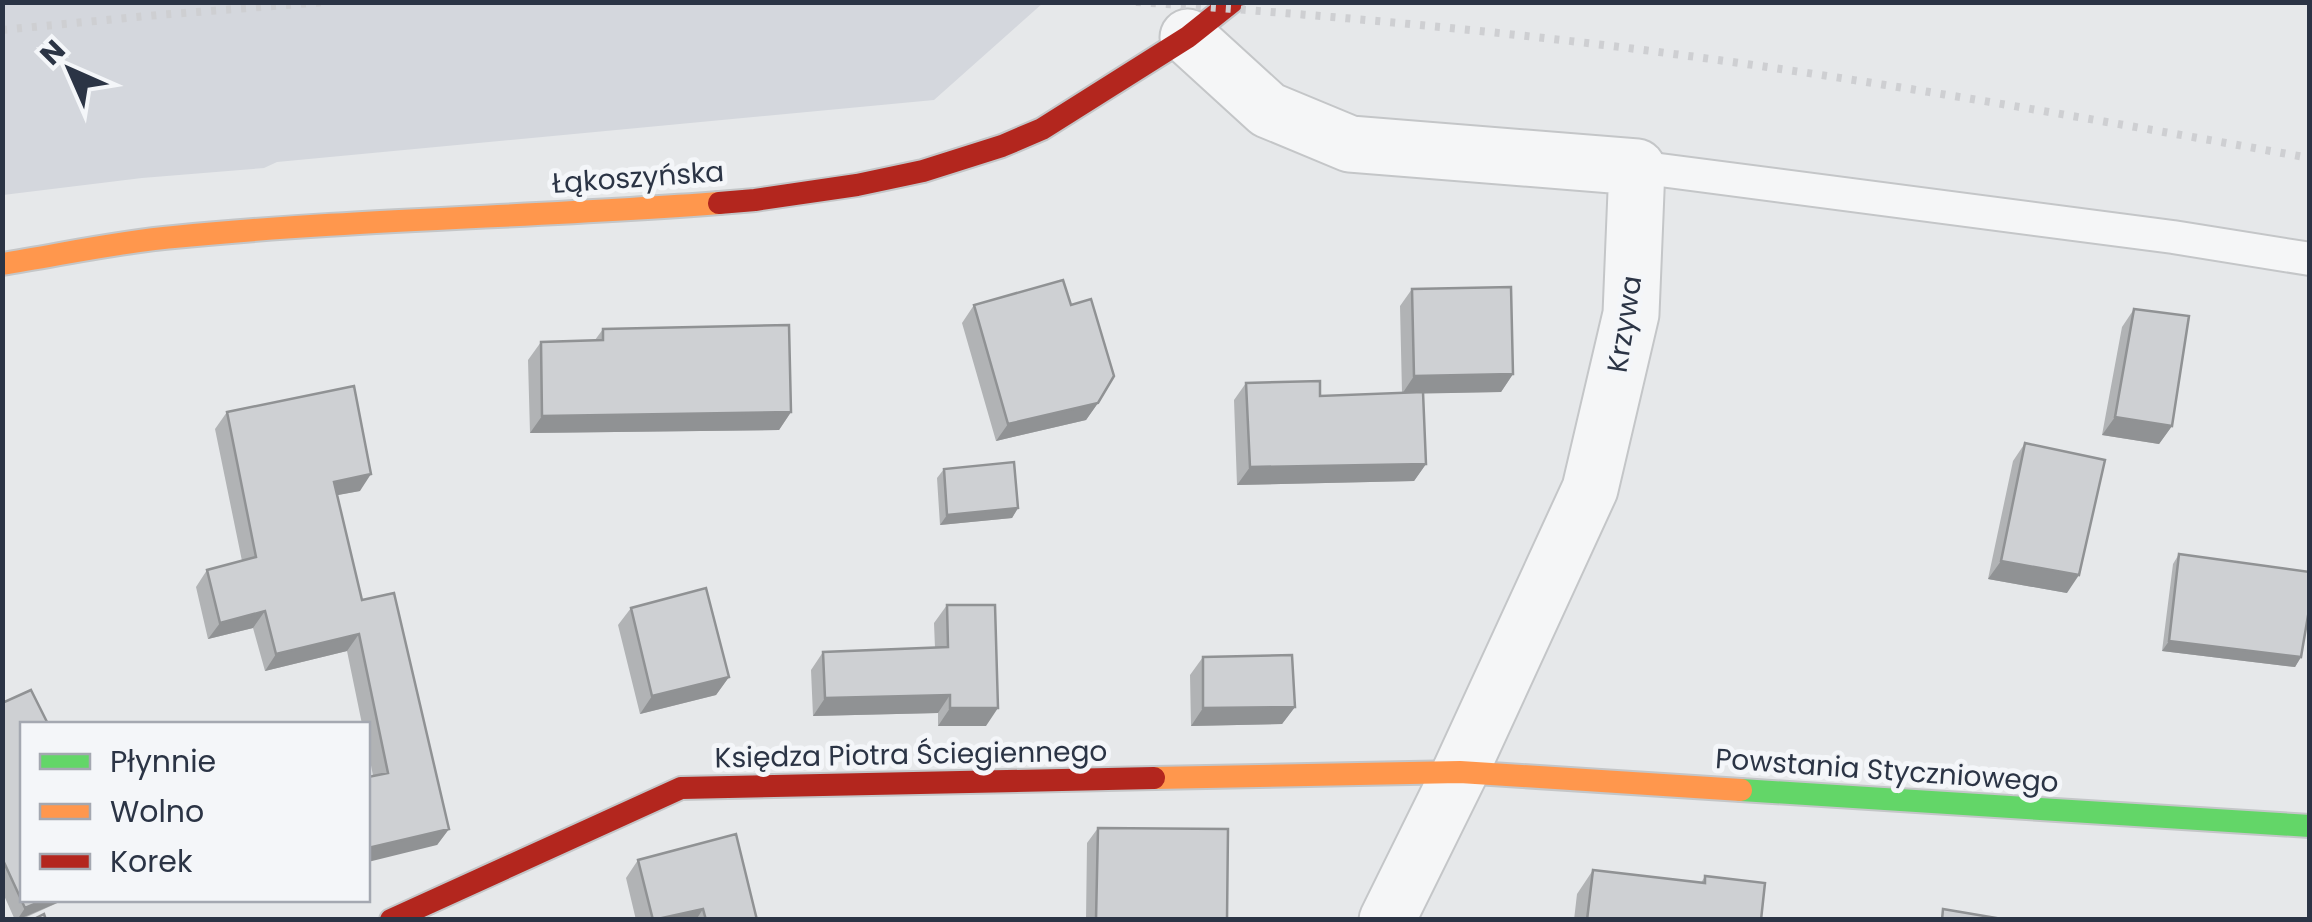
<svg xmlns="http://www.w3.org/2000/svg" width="2312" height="922" viewBox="0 0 2312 922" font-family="Poppins,sans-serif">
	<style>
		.built { fill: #d4d7dd }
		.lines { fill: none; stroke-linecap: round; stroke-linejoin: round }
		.lane-casing { stroke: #c4c6c8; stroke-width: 36 }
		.street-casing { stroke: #c4c6c8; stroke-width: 59 }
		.fast-casing { stroke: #c4c6c8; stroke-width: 26 }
		.slow-casing { stroke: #c4c6c8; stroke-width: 26 }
		.jam-casing { stroke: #c4c6c8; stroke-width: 26 }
		.lane { stroke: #f5f6f7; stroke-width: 32 }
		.street { stroke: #f5f6f7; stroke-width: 55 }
		.fast { stroke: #63d668; stroke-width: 22 }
		.slow { stroke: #ff974d; stroke-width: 22 }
		.jam { stroke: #b3261e; stroke-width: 22 }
		.rail { stroke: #cecfd2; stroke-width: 8; stroke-dasharray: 5 10; stroke-linecap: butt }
		.wall { fill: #b1b3b5 }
		.shaded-wall { fill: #909294 }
		.building { fill: #ced0d3; stroke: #909294; stroke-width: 2.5 }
		.labels { text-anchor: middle; stroke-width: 10; stroke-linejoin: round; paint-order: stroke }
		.street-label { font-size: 28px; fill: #2b3445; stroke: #f4f6f9 }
	</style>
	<rect width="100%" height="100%" fill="#e6e8ea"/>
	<path class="built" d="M 2,3 L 3,2 L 1043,3 L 934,100 L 277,162 L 264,168 L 142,178 L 3,195 Z"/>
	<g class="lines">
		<g class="lane-casing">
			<path id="lane" d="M 1637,167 L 2173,237 L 2310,259"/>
		</g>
		<g class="street-casing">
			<path id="street" d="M 1188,37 L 1268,110 L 1350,144 L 1637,167 L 1631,314 L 1590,489 L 1460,772 L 1387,920"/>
		</g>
		<g class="fast-casing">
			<path id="fast" d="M 1741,790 L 2310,826"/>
		</g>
		<g class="slow-casing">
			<path id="slow" d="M 2,264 C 59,255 117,242 174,237 C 356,219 538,217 719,203
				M 1154,778 L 1460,772 L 1741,790"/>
		</g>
		<g class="jam-casing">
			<path id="jam" d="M 719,203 L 755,200 L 857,185 L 923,171 L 1002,146 L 1042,129 L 1188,37 L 1232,2
				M 391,920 L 681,788 L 1154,778"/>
		</g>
		<use href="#lane" class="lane"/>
		<use href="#street" class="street"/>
		<use href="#fast" class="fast"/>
		<use href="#slow" class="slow"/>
		<use href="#jam" class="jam"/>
		<path class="rail" d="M 1136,2 C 1298,13 1459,27 1620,47 C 1851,76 2081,117 2310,158
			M 2,30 L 158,15 L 325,2"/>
	</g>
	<path class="wall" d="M 1412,289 L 1513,374 L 1501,392 L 1423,393 L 1426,464 L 1414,481 L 1237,485 L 1234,400 L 1246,383 L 1320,396 L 1402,393 L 1400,306 Z
		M 974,305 L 1071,305 L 1098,403 L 1086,420 L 996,441 L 962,323 Z
		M 2134,309 L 2172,426 L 2159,444 L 2102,435 L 2122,327 Z
		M 603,329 L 791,412 L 779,430 L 530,433 L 528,360 L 541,342 L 595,340 Z
		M 227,412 L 360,491 L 337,495 L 362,600 L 449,829 L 437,845 L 373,776 L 368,749 L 368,724 L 362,724 L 347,651 L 265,671 L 253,628 L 208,639 L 196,587 L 207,570 L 242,561 L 215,429 Z
		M 2025,443 L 2067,593 L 1988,579 L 2013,461 Z
		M 944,469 L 1018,508 L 1012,518 L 940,525 L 937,478 Z
		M 2179,554 L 2301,657 L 2295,667 L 2162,651 L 2173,564 Z
		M 947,605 L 986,726 L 938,726 L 938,713 L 813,716 L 811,670 L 823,652 L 935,648 L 934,623 Z
		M 631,608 L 729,677 L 716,695 L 640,714 L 618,625 Z
		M 1203,657 L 1295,707 L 1282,724 L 1191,726 L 1190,675 Z
		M 2,703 L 22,724 L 22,900 L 64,900 L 20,920 L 15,920 L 2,891 Z
		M 1098,828 L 1227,920 L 1086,920 L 1087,843 Z
		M 638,860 L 757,920 L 636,920 L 626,878 Z
		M 1593,870 L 1701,883 L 1705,876 L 1761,920 L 1574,920 L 1577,894 Z"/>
	<path class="shaded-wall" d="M 1513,374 L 1501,392 L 1402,394 L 1414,376 Z
		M 1098,403 L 1086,420 L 996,441 L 1008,424 Z
		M 791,412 L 779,430 L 530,433 L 542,416 Z
		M 2115,417 L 2172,426 L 2159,444 L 2102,435 Z
		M 1426,464 L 1414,481 L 1237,485 L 1250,467 Z
		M 371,474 L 360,491 L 322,498 L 334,482 Z
		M 1018,508 L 1012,518 L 940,525 L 947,515 Z
		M 2001,561 L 2079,575 L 2067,593 L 1988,579 Z
		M 265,611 L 253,628 L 208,639 L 220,623 Z
		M 359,634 L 347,651 L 265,671 L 276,654 Z
		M 2169,641 L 2301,657 L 2295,667 L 2162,651 Z
		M 729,677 L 716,695 L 640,714 L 652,696 Z
		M 950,695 L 938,713 L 813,716 L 825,698 Z
		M 1295,707 L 1282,724 L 1191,726 L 1203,708 Z
		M 950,708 L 998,708 L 986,726 L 938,726 Z
		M 449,829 L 437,845 L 368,862 L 368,848 Z
		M 44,900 L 64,900 L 17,920 L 25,908 Z
		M 703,909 L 696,920 L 657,920 Z"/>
	<path class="building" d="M 1063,280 L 1071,305 L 1091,299 L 1114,376 L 1098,403 L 1008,424 L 974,305 Z
		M 1511,287 L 1513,374 L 1414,376 L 1412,289 Z
		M 2134,309 L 2189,316 L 2172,426 L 2115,417 Z
		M 789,325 L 791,412 L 542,416 L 541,342 L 603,340 L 603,329 Z
		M 1320,381 L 1320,396 L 1423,392 L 1426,464 L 1250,467 L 1246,383 Z
		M 354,386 L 371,474 L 334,482 L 362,600 L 394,593 L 449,829 L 368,848 L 368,777 L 388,773 L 359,634 L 276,654 L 265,611 L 220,623 L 207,570 L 256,557 L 227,412 Z
		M 2025,443 L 2105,460 L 2079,575 L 2001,561 Z
		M 1014,462 L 1018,508 L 947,515 L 944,469 Z
		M 2179,554 L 2310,572 L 2310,604 L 2301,657 L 2169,641 Z
		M 706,588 L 729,677 L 652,696 L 631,608 Z
		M 947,605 L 995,605 L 998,708 L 950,708 L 950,695 L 825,698 L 823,652 L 948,647 Z
		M 1292,655 L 1295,707 L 1203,708 L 1203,657 Z
		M 31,690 L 48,724 L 22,724 L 22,900 L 44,900 L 25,908 L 2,858 L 2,703 Z
		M 1098,828 L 1228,829 L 1227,920 L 1096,920 Z
		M 736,834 L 757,920 L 706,920 L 703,909 L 653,920 L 638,860 Z
		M 1593,870 L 1705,883 L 1705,876 L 1765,883 L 1761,920 L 1587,920 Z
		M 1943,909 L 2008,920 L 1942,920 Z
		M 44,914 L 46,920 L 32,920 Z"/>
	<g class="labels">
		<g class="street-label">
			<text transform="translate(638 177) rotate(-4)" y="10">Łąkoszyńska</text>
			<text transform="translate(1624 324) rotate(-81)" y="10">Krzywa</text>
			<text transform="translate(911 754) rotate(-1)" y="10">Księdza Piotra Ściegiennego</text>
			<text transform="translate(1887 770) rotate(4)" y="10">Powstania Styczniowego</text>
		</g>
	</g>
	<rect width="2312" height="922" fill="none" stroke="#2b3445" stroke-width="10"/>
	<rect x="20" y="722" width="350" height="180" fill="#f4f6f9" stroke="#a4a8b1" stroke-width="2.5"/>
	<rect x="40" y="754" width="50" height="15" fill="#63d668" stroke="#a4a8b1" stroke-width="2.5"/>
	<text x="110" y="772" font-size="30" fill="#2b3445">Płynnie</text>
	<rect x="40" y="804" width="50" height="15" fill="#ff974d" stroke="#a4a8b1" stroke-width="2.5"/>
	<text x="110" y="822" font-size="30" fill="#2b3445">Wolno</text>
	<rect x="40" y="854" width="50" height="15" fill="#b3261e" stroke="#a4a8b1" stroke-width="2.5"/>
	<text x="110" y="872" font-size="30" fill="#2b3445">Korek</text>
	<g transform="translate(70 70) rotate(315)" stroke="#f4f6f9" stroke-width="8" paint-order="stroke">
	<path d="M0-8L18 38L0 25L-18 38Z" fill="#2b3445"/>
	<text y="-15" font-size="28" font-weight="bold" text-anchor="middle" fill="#2b3445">N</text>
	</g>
</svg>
